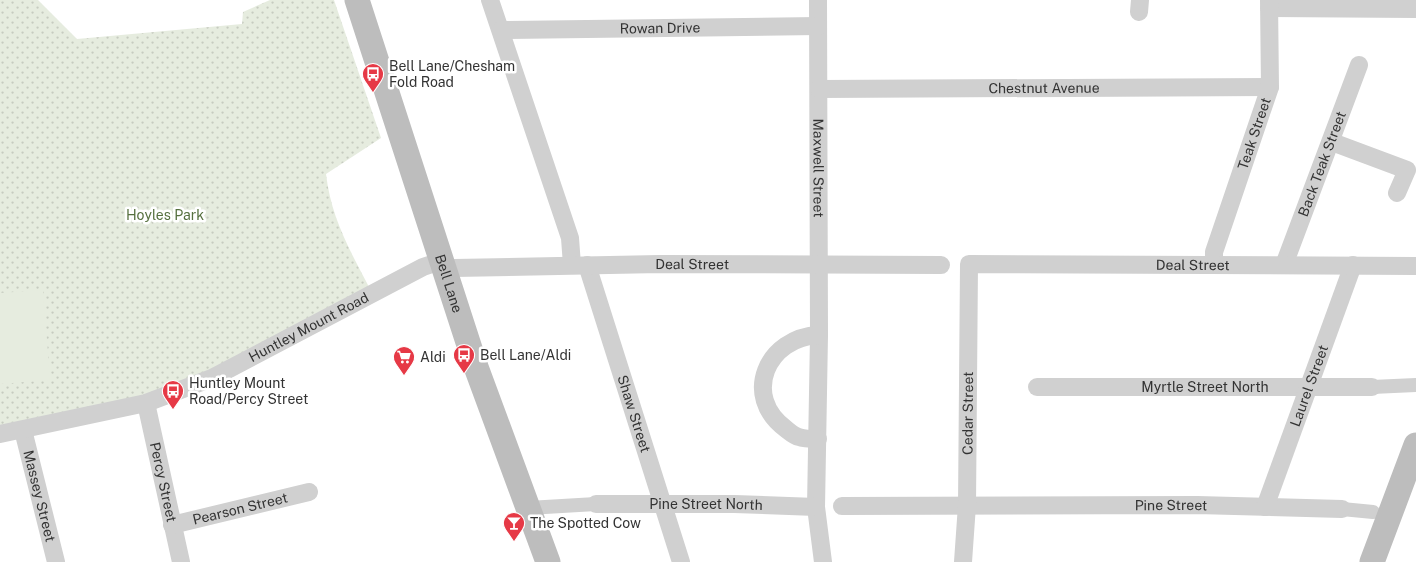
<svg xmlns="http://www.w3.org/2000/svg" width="1416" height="562" viewBox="0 0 1416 562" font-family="'Public Sans',sans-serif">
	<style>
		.grass { fill: url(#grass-dots) }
		.garden { fill: #e6ecdf }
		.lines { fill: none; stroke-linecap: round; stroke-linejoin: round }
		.pedestrian { stroke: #d0d0d0; stroke-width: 14 }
		.minor { stroke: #d0d0d0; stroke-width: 18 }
		.secondary { stroke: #bdbdbd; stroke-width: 25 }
		.labels { text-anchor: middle; stroke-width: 5; stroke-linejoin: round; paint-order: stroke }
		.street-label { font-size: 14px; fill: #333; stroke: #fff }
		.poi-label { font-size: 14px; fill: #333; stroke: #fff; text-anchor: start }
		.park-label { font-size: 14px; fill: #56703f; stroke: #fff }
	</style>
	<defs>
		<pattern id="grass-dots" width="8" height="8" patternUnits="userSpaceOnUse" patternTransform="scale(1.25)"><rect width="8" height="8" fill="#e6ecdf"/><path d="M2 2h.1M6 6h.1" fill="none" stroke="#c6cbc0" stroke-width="1.8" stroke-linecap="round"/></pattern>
	</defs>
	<rect width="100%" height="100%" fill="#fff"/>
	<path class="grass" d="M 0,0 L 38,0 L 77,39 L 242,24 L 243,12 L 270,0 L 334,0 L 381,138 L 326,174 C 331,217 349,249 369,287 L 212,378 L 0,433 Z"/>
	<path class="garden" d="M 43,290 L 50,380 L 0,384 L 0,293 Z"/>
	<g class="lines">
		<path class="pedestrian" d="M 1372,387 L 1416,385
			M 528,508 L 596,504
			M 1342,509 L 1373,512"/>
		<g class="minor">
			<path d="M 490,0 L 570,238 L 572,265"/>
			<path id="s1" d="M 818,0 L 819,335 L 816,507 L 823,562"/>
			<path d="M 1269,8 L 1416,9"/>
			<path d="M 1139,12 L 1140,0"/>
			<path id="s2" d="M 501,30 L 818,26"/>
			<path id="s3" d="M 819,89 L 1270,87"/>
			<path d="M 1332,142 L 1407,170 L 1397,193"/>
			<path id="s4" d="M 587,265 L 681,562"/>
			<path id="s5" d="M 1214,265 L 1214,252 L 1270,87 L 1269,0"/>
			<path id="s6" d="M 1284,265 L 1359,65"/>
			<path id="s7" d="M 444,272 L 454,268 L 660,264 L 941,265"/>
			<path id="s8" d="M 1037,387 L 1372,387"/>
			<path id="s9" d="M 146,403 L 181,562"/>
			<path id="s10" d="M 23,430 L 56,562"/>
			<path id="s11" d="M 0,434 L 146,403 L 212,378 L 423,267 L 441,261"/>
			<path d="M 818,439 C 812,439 804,439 799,437 C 794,436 790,432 786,429 C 741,396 767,337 819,335"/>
			<path id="s12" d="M 596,504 L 734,504 L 816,507"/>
			<path id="s13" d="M 842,506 L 1197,505 L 1342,509"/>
			<path id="s14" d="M 1265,507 L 1353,265"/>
			<path id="s15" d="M 172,525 L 309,492"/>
			<path id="s16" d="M 963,562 L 967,505 L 969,264 L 1416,266"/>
		</g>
		<g class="secondary">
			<path id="s17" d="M 357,0 L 476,367 L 548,562"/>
			<path d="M 1372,562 L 1416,445"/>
		</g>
	</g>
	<defs>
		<g id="bus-pin" transform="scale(1.125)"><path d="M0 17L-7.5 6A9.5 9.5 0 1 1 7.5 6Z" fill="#e63946" stroke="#fff"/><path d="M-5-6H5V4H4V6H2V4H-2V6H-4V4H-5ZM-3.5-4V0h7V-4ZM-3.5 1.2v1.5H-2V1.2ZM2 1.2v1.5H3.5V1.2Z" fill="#fff"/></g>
		<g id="supermarket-pin" transform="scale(1.125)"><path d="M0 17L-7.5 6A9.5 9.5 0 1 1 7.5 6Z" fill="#e63946" stroke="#fff"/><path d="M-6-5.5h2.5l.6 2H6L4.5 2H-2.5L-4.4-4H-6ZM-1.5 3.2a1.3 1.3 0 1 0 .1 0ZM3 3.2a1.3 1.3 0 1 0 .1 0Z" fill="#fff"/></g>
		<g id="bar-pin" transform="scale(1.125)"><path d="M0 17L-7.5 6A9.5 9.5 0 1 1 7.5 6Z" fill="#e63946" stroke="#fff"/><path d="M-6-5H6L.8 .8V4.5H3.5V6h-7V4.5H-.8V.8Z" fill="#fff"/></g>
	</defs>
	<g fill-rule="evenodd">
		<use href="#bus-pin" x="373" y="74"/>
		<use href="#bus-pin" x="464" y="355"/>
		<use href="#supermarket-pin" x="404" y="357"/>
		<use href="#bus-pin" x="173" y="391"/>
		<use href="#bar-pin" x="514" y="523"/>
	</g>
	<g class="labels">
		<g class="street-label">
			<text dy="5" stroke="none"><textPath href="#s2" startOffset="159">Rowan Drive</textPath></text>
			<text dy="5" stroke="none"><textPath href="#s3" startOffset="225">Chestnut Avenue</textPath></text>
			<text dy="5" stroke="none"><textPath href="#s5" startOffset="138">Teak Street</textPath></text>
			<text dy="5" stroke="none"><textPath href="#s6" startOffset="108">Back Teak Street</textPath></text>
			<text dy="5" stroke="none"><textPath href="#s1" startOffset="168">Maxwell Street</textPath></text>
			<text dy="5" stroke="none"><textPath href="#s7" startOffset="249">Deal Street</textPath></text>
			<text dy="5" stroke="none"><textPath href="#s16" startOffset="522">Deal Street</textPath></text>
			<text dy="5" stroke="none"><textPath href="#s17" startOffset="298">Bell Lane</textPath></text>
			<text dy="5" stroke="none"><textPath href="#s11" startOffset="329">Huntley Mount Road</textPath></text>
			<text dy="5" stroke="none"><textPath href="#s8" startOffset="168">Myrtle Street North</textPath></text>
			<text dy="5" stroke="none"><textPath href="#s14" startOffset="129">Laurel Street</textPath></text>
			<text dy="5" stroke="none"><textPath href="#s16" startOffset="149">Cedar Street</textPath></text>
			<text dy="5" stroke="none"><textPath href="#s4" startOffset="156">Shaw Street</textPath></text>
			<text dy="5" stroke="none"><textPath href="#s9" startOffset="81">Percy Street</textPath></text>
			<text dy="5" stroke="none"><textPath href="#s10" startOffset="68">Massey Street</textPath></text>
			<text dy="5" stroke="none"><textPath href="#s12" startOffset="110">Pine Street North</textPath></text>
			<text dy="5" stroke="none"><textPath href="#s13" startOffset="329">Pine Street</textPath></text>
			<text dy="5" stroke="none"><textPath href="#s15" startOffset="70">Pearson Street</textPath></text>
		</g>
		<g class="poi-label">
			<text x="389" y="71">Bell Lane/Chesham<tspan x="389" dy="16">Fold Road</tspan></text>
			<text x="480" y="360">Bell Lane/Aldi</text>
			<text x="420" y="362">Aldi</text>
			<text x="189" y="388">Huntley Mount<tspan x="189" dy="16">Road/Percy Street</tspan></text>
			<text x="530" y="528">The Spotted Cow</text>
		</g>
		<g class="park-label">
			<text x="165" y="220">Hoyles Park</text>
		</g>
	</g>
</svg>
